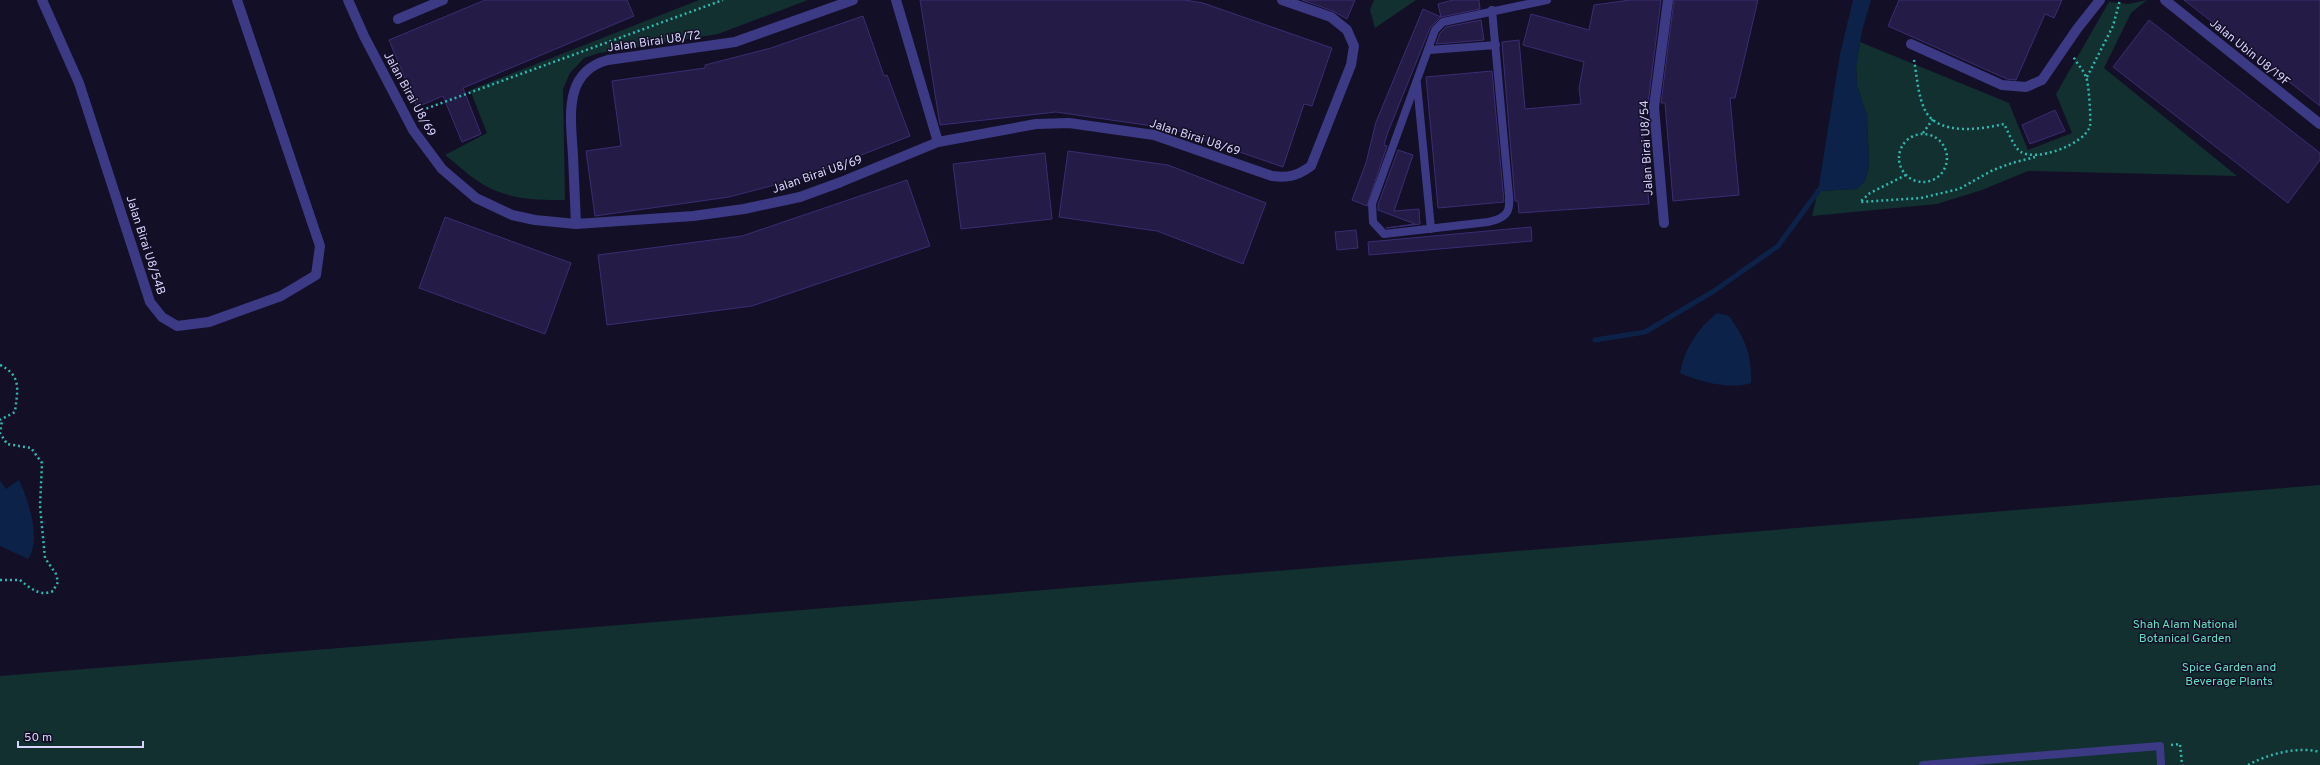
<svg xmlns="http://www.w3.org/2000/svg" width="2320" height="765" viewBox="0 0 2320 765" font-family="Overpass,sans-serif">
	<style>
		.green { fill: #12302f }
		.water { fill: #0c2248 }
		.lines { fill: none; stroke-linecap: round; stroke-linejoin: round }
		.stream { stroke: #0c2248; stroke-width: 5 }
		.building { fill: #241b47; stroke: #3b2d73 }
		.path { stroke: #2fb8b0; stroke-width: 2.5; stroke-dasharray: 2 3; stroke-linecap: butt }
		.lane { stroke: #3d3a85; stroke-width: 8 }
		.street { stroke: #3d3a85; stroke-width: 10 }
		.labels { text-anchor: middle; stroke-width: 3; stroke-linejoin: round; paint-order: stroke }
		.street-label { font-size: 12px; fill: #d9d4ff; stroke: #130f26 }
		.park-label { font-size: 12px; fill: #5fe0c0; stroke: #130f26 }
	</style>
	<rect width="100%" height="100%" fill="#130f26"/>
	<path class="green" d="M 699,0 L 808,0 L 718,34 L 599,53 L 584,58 L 570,73 L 563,89 L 565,200 C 537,200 510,200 484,185 C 470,177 458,165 445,155 L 487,133 L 470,90 Z
		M 1374,0 L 1416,0 L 1375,28 L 1370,10 Z
		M 2147,0 L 2131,13 L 2104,68 L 2237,176 L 2028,171 L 1982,190 L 1937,204 L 1812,216 L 1818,191 L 1857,189 L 1865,181 L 1869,165 L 1867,115 L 1857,85 L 1856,66 L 1860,42 L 2009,103 L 2028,150 L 2072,133 L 2056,94 L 2109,2 L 2129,4 Z
		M 2320,485 L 2320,765 L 0,765 L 0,676 Z"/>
	<path class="water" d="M 1853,0 L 1871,0 L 1862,31 L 1856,66 L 1857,85 L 1867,115 L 1869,165 L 1865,181 L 1857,189 L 1818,191 L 1840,54 Z
		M 1717,313 L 1729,316 C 1745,338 1752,355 1751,383 C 1731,390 1700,382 1680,373 C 1685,348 1697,329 1717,313 Z
		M 19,480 C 28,499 42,539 28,559 L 0,546 L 0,481 L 6,489 Z"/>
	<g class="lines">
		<path class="stream" d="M 1595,340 L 1645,332 L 1714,291 L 1778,246 L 1822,186"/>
	</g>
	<path class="building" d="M 485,0 L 627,0 L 634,16 L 463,88 L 481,134 L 462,142 L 443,96 L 417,107 L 389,40 Z
		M 920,0 L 1185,0 L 1203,3 L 1332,48 L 1312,106 L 1304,104 L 1283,167 L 1173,129 L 1056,112 L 940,125 Z
		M 1302,0 L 1355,0 L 1347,19 L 1333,11 Z
		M 1453,0 L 1479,0 L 1480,9 L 1441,17 L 1438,4 Z
		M 1630,0 L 1661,0 L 1648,104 L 1640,105 L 1649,204 L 1519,213 L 1518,201 L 1515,201 L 1502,42 L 1519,40 L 1525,109 L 1581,104 L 1579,88 L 1584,62 L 1523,45 L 1531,14 L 1589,30 L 1594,5 Z
		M 1674,0 L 1758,0 L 1735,98 L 1730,98 L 1739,195 L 1673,201 L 1665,103 L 1661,103 Z
		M 1899,0 L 2062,0 L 2054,18 L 2045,14 L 2016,80 L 2007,79 L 1888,26 Z
		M 2184,0 L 2320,0 L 2320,106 Z
		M 1423,9 L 1441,17 L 1430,28 L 1388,132 L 1384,145 L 1387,146 L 1367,206 L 1352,200 L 1366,163 L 1376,122 Z
		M 863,16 L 884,76 L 887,75 L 910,136 L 805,177 L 729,197 L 595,216 L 586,151 L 621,146 L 612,81 L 705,68 L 705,65 L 771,48 Z
		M 1481,20 L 1484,40 L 1436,44 L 1440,33 L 1446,27 Z
		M 2149,20 L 2320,153 L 2320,160 L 2288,203 L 2113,67 Z
		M 1492,71 L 1504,202 L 1438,208 L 1426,77 Z
		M 2055,110 L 2065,131 L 2030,144 L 2022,125 Z
		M 1398,150 L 1413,155 L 1394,211 L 1419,209 L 1420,224 L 1386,228 L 1415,224 L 1378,210 L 1378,205 Z
		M 1068,151 L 1168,165 L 1266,203 L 1243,264 L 1157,231 L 1059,217 Z
		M 1045,153 L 1052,219 L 961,229 L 953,164 Z
		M 907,180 L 930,246 L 752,306 L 607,325 L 598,255 L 742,236 Z
		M 445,217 L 571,263 L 545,334 L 419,288 Z
		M 1531,227 L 1532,241 L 1369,255 L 1368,242 Z
		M 1356,230 L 1358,248 L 1337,250 L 1335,232 Z"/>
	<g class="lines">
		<path class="path" d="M 1914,60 C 1917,76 1918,98 1926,112 C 1940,136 1982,129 2004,124 C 2008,131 2014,148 2021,152 C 2037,162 2085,144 2090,126 C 2091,119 2089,83 2086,77 C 2083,69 2077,64 2073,56
			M 2087,77 L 2113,26 L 2120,0
			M 417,112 L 723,0
			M 1923,133 L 1933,119
			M1899 158a24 24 0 1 1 48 0a24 24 0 1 1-48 0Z
			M 1906,175 L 1870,193 L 1860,202 L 1921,198 L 1959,189 L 1993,170 L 2012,163 L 2035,157
			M 0,365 C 23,376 17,392 15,412 L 0,420
			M 0,580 L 20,580 C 30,588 40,597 53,591 L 58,582 L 56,574 L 45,558 L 40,506 L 42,463 L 31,448 L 7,444 L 0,433 L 2,420
			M 2171,745 L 2180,744 L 2182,765
			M 2248,765 C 2268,754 2298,746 2320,752"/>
		<path class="lane" d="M 1492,10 L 1508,185 C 1510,207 1513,217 1488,222 L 1384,234 L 1373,222 L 1372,204 L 1435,30 L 1443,22 L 1547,0
			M 1429,50 L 1496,45
			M 1417,84 L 1431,229
			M 1923,765 L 2160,746 L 2161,765"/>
		<path class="street" d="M 42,0 L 79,83 L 150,302 L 162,317 L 177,326 L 209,322 L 281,296 L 316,275 L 320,246 L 237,0
			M 348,0 L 364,36 L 413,130 L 442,169 L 476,198 L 512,215 L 535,220 L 576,224 L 693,216 L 744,209 L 800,197 L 841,182 L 938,142 L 1036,124 L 1069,123 L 1154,135 L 1272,176 C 1289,178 1297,176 1311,166 L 1351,65 L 1354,46 L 1347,30 L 1331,17 L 1282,0
			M 896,0 L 938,142
			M 2165,0 L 2320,124
			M 398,19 L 443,0
			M 1911,44 L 2002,85 L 2026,87 L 2042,80 L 2077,29 L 2100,0
			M 1664,223 L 1654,107 L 1668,0
			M 576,224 C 575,201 574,178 573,156 C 571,119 562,72 608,60 L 735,42 L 853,0"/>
	</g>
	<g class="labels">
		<g class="street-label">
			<text transform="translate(654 41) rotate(-8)" y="4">Jalan Birai U8/72</text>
			<text transform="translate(2250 52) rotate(39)" y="4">Jalan Ubin U8/19F</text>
			<text transform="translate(410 94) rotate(61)" y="4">Jalan Birai U8/69</text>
			<text transform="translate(1195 137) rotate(18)" y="4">Jalan Birai U8/69</text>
			<text transform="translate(1646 148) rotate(-93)" y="4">Jalan Birai U8/54</text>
			<text transform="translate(817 174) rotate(-19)" y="4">Jalan Birai U8/69</text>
			<text transform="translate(146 245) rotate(72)" y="4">Jalan Birai U8/54B</text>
		</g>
		<g class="park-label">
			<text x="2185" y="628">Shah Alam National<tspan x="2185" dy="14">Botanical Garden</tspan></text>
			<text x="2229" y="671">Spice Garden and<tspan x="2229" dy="14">Beverage Plants</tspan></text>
		</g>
	</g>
	<path d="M18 741v6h125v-6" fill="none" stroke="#d9d4ff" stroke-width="2"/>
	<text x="24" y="741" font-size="12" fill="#d9d4ff" stroke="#130f26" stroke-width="3" paint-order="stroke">50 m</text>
</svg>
